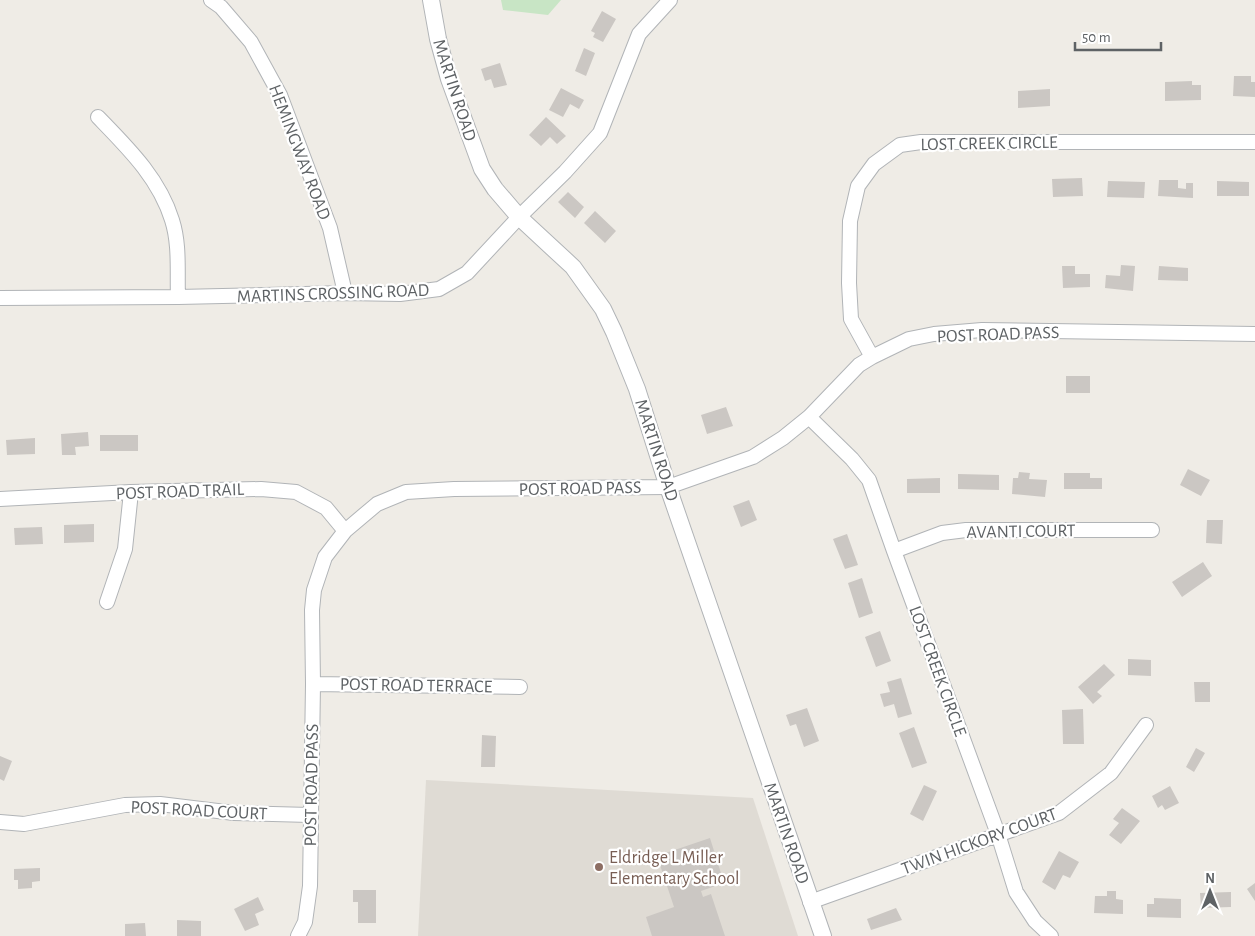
<svg xmlns="http://www.w3.org/2000/svg" width="1255" height="936" viewBox="0 0 1255 936" font-family="'Alegreya Sans',sans-serif">
	<style>
		.education { fill: #dfdbd4 }
		.green { fill: #c8e5c5 }
		.building { fill: #cbc7c3 }
		.lines { fill: none; stroke-linecap: round; stroke-linejoin: round }
		.minor-casing { stroke: #b1b4b7; stroke-width: 16 }
		.tertiary-casing { stroke: #b1b4b7; stroke-width: 18 }
		.minor { stroke: #fff; stroke-width: 14 }
		.tertiary { stroke: #fff; stroke-width: 16 }
		.education-dot { fill: #8d6e63; stroke: #fff; stroke-width: 2 }
		.labels { text-anchor: middle; stroke-width: 4.5; stroke-linejoin: round; paint-order: stroke }
		.street-label { font-size: 18px; fill: #5e6265; stroke: #fff }
		.education-label { font-size: 18px; fill: #785e54; stroke: #fff; text-anchor: start }
	</style>
	<rect width="100%" height="100%" fill="#efece6"/>
	<path class="education" d="M 426,780 L 753,798 L 798,936 L 418,936 Z"/>
	<path class="green" d="M 501,0 L 561,0 L 548,15 L 503,10 Z"/>
	<path class="building" d="M 602,11 L 616,19 L 603,42 L 593,37 L 595,33 L 591,31 Z
		M 584,48 L 595,53 L 586,76 L 575,71 Z
		M 500,63 L 507,85 L 494,88 L 491,79 L 485,81 L 481,69 Z
		M 1234,76 L 1251,76 L 1251,82 L 1255,82 L 1255,97 L 1233,96 Z
		M 1192,81 L 1192,85 L 1201,85 L 1201,100 L 1165,101 L 1165,82 Z
		M 561,88 L 584,100 L 579,109 L 570,104 L 563,117 L 549,110 Z
		M 1050,89 L 1050,106 L 1018,108 L 1018,91 Z
		M 546,117 L 566,136 L 557,144 L 550,137 L 541,146 L 529,135 Z
		M 1082,178 L 1083,196 L 1053,197 L 1052,179 Z
		M 1159,180 L 1178,180 L 1178,188 L 1186,189 L 1186,183 L 1193,183 L 1193,198 L 1158,196 Z
		M 1108,181 L 1145,182 L 1144,198 L 1107,197 Z
		M 1217,181 L 1249,182 L 1249,196 L 1217,196 Z
		M 568,192 L 584,207 L 575,218 L 558,202 Z
		M 595,211 L 616,231 L 605,243 L 584,223 Z
		M 1121,265 L 1135,266 L 1133,291 L 1105,288 L 1106,275 L 1120,276 Z
		M 1062,266 L 1075,266 L 1075,274 L 1090,274 L 1090,287 L 1063,288 Z
		M 1159,266 L 1188,268 L 1188,281 L 1158,280 Z
		M 1066,376 L 1090,376 L 1090,393 L 1066,393 Z
		M 726,407 L 733,426 L 707,434 L 701,415 Z
		M 88,432 L 89,446 L 75,447 L 76,455 L 62,455 L 61,434 Z
		M 100,435 L 138,435 L 138,451 L 100,451 Z
		M 35,438 L 35,454 L 7,455 L 6,440 Z
		M 1188,469 L 1210,480 L 1201,496 L 1180,485 Z
		M 1019,472 L 1030,473 L 1029,479 L 1047,480 L 1045,497 L 1012,494 L 1013,478 L 1018,478 Z
		M 1064,473 L 1090,473 L 1090,478 L 1102,478 L 1102,489 L 1064,489 Z
		M 958,474 L 999,475 L 999,490 L 958,489 Z
		M 940,478 L 940,493 L 907,493 L 907,479 Z
		M 749,500 L 757,520 L 741,527 L 733,506 Z
		M 1207,520 L 1223,520 L 1222,544 L 1206,543 Z
		M 94,524 L 94,542 L 64,543 L 64,525 Z
		M 42,527 L 43,544 L 15,545 L 14,528 Z
		M 847,534 L 858,565 L 845,569 L 833,539 Z
		M 1203,562 L 1212,576 L 1182,597 L 1172,582 Z
		M 862,578 L 873,613 L 859,618 L 848,583 Z
		M 880,631 L 891,661 L 876,667 L 865,637 Z
		M 1128,659 L 1151,660 L 1151,676 L 1128,675 Z
		M 1104,664 L 1115,675 L 1097,692 L 1102,696 L 1093,704 L 1078,687 Z
		M 901,678 L 912,714 L 898,718 L 894,704 L 884,707 L 880,694 L 890,692 L 887,682 Z
		M 1194,682 L 1210,682 L 1210,702 L 1195,702 Z
		M 807,708 L 819,741 L 804,747 L 796,724 L 790,726 L 786,715 Z
		M 1083,709 L 1084,744 L 1063,744 L 1062,710 Z
		M 914,727 L 927,763 L 912,768 L 899,733 Z
		M 482,735 L 496,736 L 495,767 L 481,767 Z
		M 1196,748 L 1205,753 L 1194,772 L 1186,767 Z
		M 0,756 L 12,761 L 4,781 L 0,779 Z
		M 924,785 L 937,791 L 923,821 L 910,814 Z
		M 1170,786 L 1179,803 L 1165,810 L 1162,805 L 1158,808 L 1152,796 Z
		M 1122,808 L 1140,821 L 1121,844 L 1109,835 L 1119,823 L 1113,819 Z
		M 710,838 L 724,883 L 701,891 L 703,897 L 711,894 L 725,936 L 652,936 L 646,917 L 674,907 L 657,856 Z
		M 1059,851 L 1079,862 L 1070,878 L 1063,875 L 1055,890 L 1042,882 Z
		M 40,868 L 40,881 L 32,882 L 32,888 L 18,889 L 18,880 L 14,880 L 14,869 Z
		M 1255,883 L 1255,901 L 1247,889 Z
		M 353,890 L 376,890 L 376,923 L 358,923 L 358,902 L 353,902 Z
		M 1107,891 L 1116,891 L 1116,899 L 1123,900 L 1123,914 L 1094,913 L 1095,896 L 1107,896 Z
		M 1231,892 L 1231,907 L 1201,908 L 1200,893 Z
		M 258,897 L 264,910 L 255,914 L 259,925 L 245,931 L 234,909 Z
		M 1154,898 L 1181,899 L 1181,918 L 1147,917 L 1147,904 L 1154,904 Z
		M 896,908 L 902,920 L 871,930 L 867,919 Z
		M 177,920 L 201,921 L 201,936 L 177,936 Z
		M 145,923 L 146,936 L 125,936 L 125,924 Z"/>
	<g class="lines">
		<g class="minor-casing">
			<path id="minor" d="M 211,0 L 221,7 L 251,42 L 280,95 L 330,228 L 345,293
				M 98,117 C 128,148 159,178 172,220 C 180,245 177,272 178,297
				M 0,298 L 178,297 L 345,293 L 400,294 L 439,289 L 467,273 L 519,217 L 565,172 L 600,133 L 639,34 L 670,0
				M 872,357 L 851,319 L 849,283 L 850,221 L 858,186 L 874,164 L 900,145 L 921,142 L 1255,142
				M 809,417 L 852,459 L 869,480 L 894,551 L 998,834 L 1016,892 L 1035,921 L 1051,936
				M 0,499 L 131,492 L 261,489 L 296,492 L 326,508 L 345,531
				M 894,551 L 942,533 L 966,530 L 1152,530
				M 107,602 L 125,549 L 131,492
				M 313,684 L 520,687
				M 0,822 L 24,824 L 125,805 L 160,804 L 234,813 L 310,815
				M 810,902 L 1059,813 L 1111,773 L 1146,725
				M 298,936 L 305,922 L 310,886 L 313,684 L 312,610 L 314,590 L 325,557 L 345,531 L 377,504 L 406,492 L 454,489 L 668,487 L 753,457 L 783,438 L 809,417 L 859,365 L 872,357 L 909,339 L 934,334 L 982,330 L 1255,334"/>
		</g>
		<g class="tertiary-casing">
			<path id="tertiary" d="M 431,0 L 438,39 L 449,79 L 482,169 L 495,189 L 519,217 L 573,267 L 603,309 L 614,332 L 637,389 L 668,487 L 823,936"/>
		</g>
		<use href="#minor" class="minor"/>
		<use href="#tertiary" class="tertiary"/>
	</g>
	<circle class="education-dot" cx="599" cy="867" r="5"/>
	<g class="labels">
		<g class="street-label">
			<text transform="translate(455 90) rotate(72)" y="6">MARTIN ROAD</text>
			<text transform="translate(989 143) rotate(-1)" y="6">LOST CREEK CIRCLE</text>
			<text transform="translate(300 152) rotate(69)" y="6">HEMINGWAY ROAD</text>
			<text transform="translate(333 293) rotate(-2)" y="6">MARTINS CROSSING ROAD</text>
			<text transform="translate(998 334) rotate(-2)" y="6">POST ROAD PASS</text>
			<text transform="translate(657 450) rotate(72)" y="6">MARTIN ROAD</text>
			<text transform="translate(580 488) rotate(-1)" y="6">POST ROAD PASS</text>
			<text transform="translate(180 491) rotate(-2)" y="6">POST ROAD TRAIL</text>
			<text transform="translate(1021 531) rotate(-1)" y="6">AVANTI COURT</text>
			<text transform="translate(938 671) rotate(70)" y="6">LOST CREEK CIRCLE</text>
			<text transform="translate(416 685) rotate(1)" y="6">POST ROAD TERRACE</text>
			<text transform="translate(311 785) rotate(-89)" y="6">POST ROAD PASS</text>
			<text transform="translate(199 810) rotate(3)" y="6">POST ROAD COURT</text>
			<text transform="translate(787 833) rotate(71)" y="6">MARTIN ROAD</text>
			<text transform="translate(979 841) rotate(-20)" y="6">TWIN HICKORY COURT</text>
		</g>
		<g class="education-label">
			<text x="609" y="863">Eldridge L Miller<tspan x="609" dy="21">Elementary School</tspan></text>
		</g>
	</g>
	<g transform="translate(1210 891)" stroke="#ffffff" stroke-width="4" paint-order="stroke">
	<path d="M0-4L9 19L0 12L-9 19Z" fill="#5e6265"/>
	<text y="-8" font-size="14" font-weight="bold" text-anchor="middle" fill="#5e6265">N</text>
	</g>
	<path d="M1075 42v8h86v-8" fill="none" stroke="#5e6265" stroke-width="2.5"/>
	<text x="1082" y="42" font-size="15" fill="#5e6265" stroke="#ffffff" stroke-width="4" paint-order="stroke">50 m</text>
</svg>
